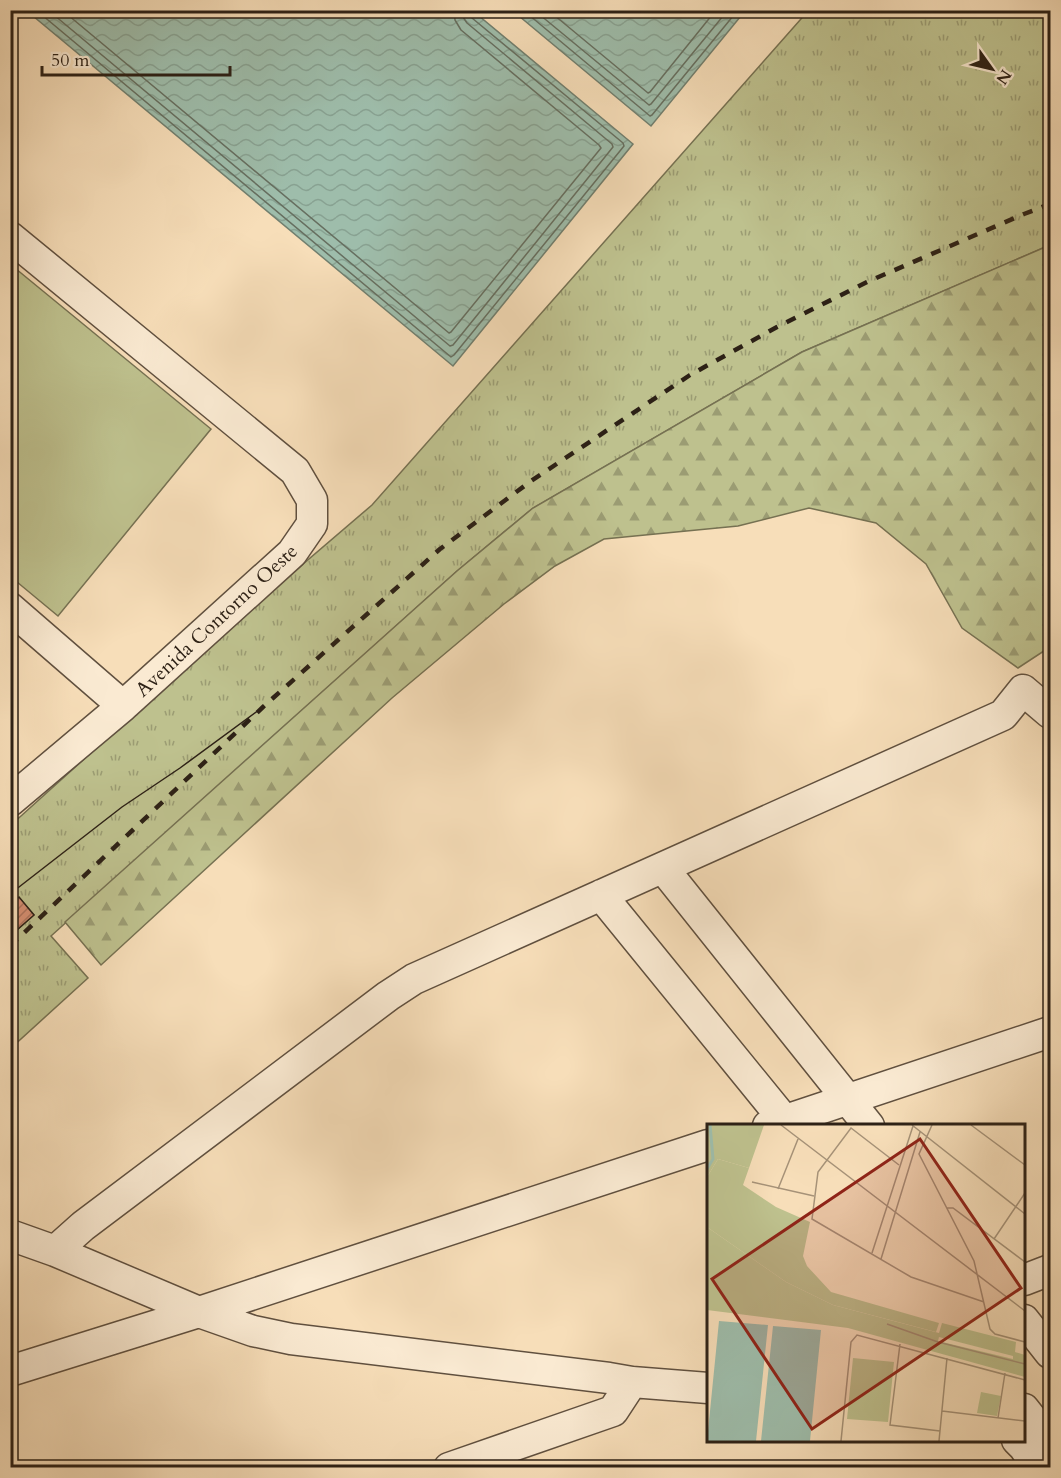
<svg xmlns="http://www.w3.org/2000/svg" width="1061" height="1478" viewBox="0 0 1061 1478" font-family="Cardo,serif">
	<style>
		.grass { fill: url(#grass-tufts); stroke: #767152; stroke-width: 1.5 }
		.forest { fill: url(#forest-firs); stroke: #767152; stroke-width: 1.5 }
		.pitch { fill: #bec18e; stroke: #767152; stroke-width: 1.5 }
		.water { fill: url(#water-waves); stroke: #717f6f; stroke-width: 1.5 }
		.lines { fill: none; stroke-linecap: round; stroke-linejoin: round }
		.shore { stroke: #666f60; stroke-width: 1.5 }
		.building { fill: url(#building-hatch); stroke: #2d2116; stroke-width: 1.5 }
		.minor-casing { stroke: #60503f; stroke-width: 33 }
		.minor { stroke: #faead2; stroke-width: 30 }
		.tram { stroke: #2d2116; stroke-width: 1.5 }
		.rail { stroke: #2d2116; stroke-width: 4.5; stroke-dasharray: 10 10; stroke-linecap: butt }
		.labels { text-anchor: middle; stroke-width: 4.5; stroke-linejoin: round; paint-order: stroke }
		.street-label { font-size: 20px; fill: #2d2116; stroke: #faead2 }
		.inset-river { fill: none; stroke: #9ebdab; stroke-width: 3 }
		.inset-road { fill: none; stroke: #a69278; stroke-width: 1.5 }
		.view { fill: #8f2418; fill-opacity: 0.15; stroke: #8f2418; stroke-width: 3 }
		.inset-edge { fill: none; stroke: #2d2116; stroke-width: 3 }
	</style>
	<defs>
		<pattern id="grass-tufts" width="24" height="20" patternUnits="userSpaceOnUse" patternTransform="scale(1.5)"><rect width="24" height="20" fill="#bec18e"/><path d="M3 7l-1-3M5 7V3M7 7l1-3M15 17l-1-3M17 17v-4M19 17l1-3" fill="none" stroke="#9b9c73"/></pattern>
		<pattern id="forest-firs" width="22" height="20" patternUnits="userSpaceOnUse" patternTransform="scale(1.5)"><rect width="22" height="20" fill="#bec18e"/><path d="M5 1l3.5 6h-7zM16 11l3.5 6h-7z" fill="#9b9c73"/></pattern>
		<pattern id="water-waves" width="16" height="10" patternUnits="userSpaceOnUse" patternTransform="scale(1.5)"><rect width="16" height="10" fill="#9ebdab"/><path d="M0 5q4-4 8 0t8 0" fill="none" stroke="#88a292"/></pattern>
		<pattern id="building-hatch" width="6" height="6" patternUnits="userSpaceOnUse" patternTransform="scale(1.5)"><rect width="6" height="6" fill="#d68f72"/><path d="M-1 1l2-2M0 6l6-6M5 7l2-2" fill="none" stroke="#ae745d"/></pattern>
	</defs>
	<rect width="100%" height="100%" fill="#f7deb9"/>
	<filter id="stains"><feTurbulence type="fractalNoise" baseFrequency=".00333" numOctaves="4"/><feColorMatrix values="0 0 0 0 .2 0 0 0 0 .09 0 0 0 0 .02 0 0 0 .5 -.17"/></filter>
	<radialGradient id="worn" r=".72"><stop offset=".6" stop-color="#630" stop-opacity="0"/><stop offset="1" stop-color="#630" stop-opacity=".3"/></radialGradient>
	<path class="grass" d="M 808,11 L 1050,11 L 1050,245 L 802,352 L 533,508 L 457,571 L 51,936 L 88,978 L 11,1048 L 10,936 L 34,915 L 19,898 L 11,905 L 11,825 L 247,612 L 372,505 Z"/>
	<path class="forest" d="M 1050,245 L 1050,647 L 1018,668 L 962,628 L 926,564 L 876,523 L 809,508 L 738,526 L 604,539 L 555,566 L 504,604 L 392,698 L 101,965 L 65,922 L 457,571 L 533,508 L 802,352 Z"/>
	<path class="pitch" d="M 10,264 L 211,429 L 58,616 L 11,577 Z"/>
	<path class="water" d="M 27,11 L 473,11 L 633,144 L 453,366 Z
		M 513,11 L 745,11 L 651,126 Z"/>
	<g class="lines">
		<path class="shore" d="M 36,10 L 451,357 L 454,355 L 624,146 L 623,143 L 472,18 L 470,10
			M 48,10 L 450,346 L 453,345 L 613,147 L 612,144 L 467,23 L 463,17 L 463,10
			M 62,10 L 449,333 L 451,332 L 601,148 L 599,145 L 461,30 L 455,20 L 454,10
			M 523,10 L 650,116 L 652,115 L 738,10
			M 534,10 L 649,105 L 651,104 L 728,10
			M 548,10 L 648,93 L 650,92 L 716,10"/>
	</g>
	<path class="building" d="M 19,897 L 34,915 L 10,936 L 10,905 Z"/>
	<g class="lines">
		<g class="minor-casing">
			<path id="minor" d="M 10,237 L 295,471 L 312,500 L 312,524 L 292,553 L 123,706 L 10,801
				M 10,608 L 123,706
				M 663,868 L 869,1126
				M 601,895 L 789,1126
				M 768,1126 L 1050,1032
				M 10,1235 L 55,1251 L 199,1312 L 253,1331 L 291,1339 L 609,1378 L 632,1382 L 708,1388
				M 55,1251 L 83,1226 L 388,996 L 414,979 L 1003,715 L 1023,690 L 1050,713
				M 1024,1280 L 1050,1270
				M 1024,1320 L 1050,1353
				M 10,1371 L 199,1312 L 708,1145
				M 1024,1409 L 1050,1442
				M 1017,1440 L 1024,1447 L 1038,1468
				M 449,1468 L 613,1411 L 632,1382"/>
		</g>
		<use href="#minor" class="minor"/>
		<path class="tram" d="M 10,894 L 122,807 L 180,768 L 263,707"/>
		<path class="rail" d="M 10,946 L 263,707 L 440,549 L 531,481 L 690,375 L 777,327 L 867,282 L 1024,214 L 1050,204"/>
	</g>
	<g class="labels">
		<g class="street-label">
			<text transform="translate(216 620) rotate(-43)" y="7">Avenida Contorno Oeste</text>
		</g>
	</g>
	<g transform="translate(707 1124)">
		<rect width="318" height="318" fill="#f7deb9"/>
		<path d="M 0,1 L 57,1 L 42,44 L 11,35 L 0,53 ZM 0,103 L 79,158 L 126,181 L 232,209 L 235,199 L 309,218 L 308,228 L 318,231 L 318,253 L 141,204 L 0,186 ZM 232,213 L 306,232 L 306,235 L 231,217 Z" fill="#bec18e" fill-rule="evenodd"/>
		<path d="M 11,35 L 42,44 L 36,61 L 69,83 L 103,98 L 96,132 L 100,142 L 124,168 L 232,199 L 229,208 L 126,181 L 79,158 L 0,103 L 0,53 Z" fill="#bec18e"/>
		<path d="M 274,268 L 294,272 L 290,292 L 270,289 Z" fill="#bec18e"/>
		<path d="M 146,234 L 187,238 L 181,298 L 140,295 Z" fill="#bec18e"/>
		<path d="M 12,197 L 61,201 L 49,317 L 0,317 ZM 66,202 L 114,206 L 103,317 L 54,317 Z" fill="#9ebdab"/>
		<path class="inset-river" d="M 0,45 L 6,35 L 3,1"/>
		<path class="inset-road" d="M 74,1 L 318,187M 205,1 L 318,90M 225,1 L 212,30 L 267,137 L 283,205 L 288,210 L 318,218M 264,1 L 318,41M 192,41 L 144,4 L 111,48 L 105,95 L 204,153 L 277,178M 45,58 L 107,72M 71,65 L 91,15M 240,84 L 246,84 L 318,138M 287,115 L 318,69M 165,129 L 206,2M 174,135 L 213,8M 180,200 L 231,218 L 318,240M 193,220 L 183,301 L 233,307M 235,287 L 318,297M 291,294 L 298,249M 134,317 L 144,218 L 150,211 L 318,256M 232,317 L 240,234"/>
		<path class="view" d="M 213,15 L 314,164 L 105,305 L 5,155 Z"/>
		<rect width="318" height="318" class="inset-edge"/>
	</g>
	<rect width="1061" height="1478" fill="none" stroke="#f7deb9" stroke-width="36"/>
	<rect x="12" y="12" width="1037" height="1454" fill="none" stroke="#2d2116" stroke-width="3"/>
	<rect x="18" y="18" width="1025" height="1442" fill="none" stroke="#2d2116" stroke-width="1.5"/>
	<g transform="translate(992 69) rotate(124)" stroke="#faead2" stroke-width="4.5" paint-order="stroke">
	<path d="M0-4.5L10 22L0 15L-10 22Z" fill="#2d2116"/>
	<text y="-9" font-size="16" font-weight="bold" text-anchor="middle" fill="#2d2116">N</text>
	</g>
	<path d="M42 66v9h188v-9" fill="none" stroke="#2d2116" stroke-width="3"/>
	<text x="51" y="66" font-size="18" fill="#2d2116" stroke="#faead2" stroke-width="4.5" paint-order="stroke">50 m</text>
	<rect width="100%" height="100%" filter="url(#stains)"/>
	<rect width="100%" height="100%" fill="url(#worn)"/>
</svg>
